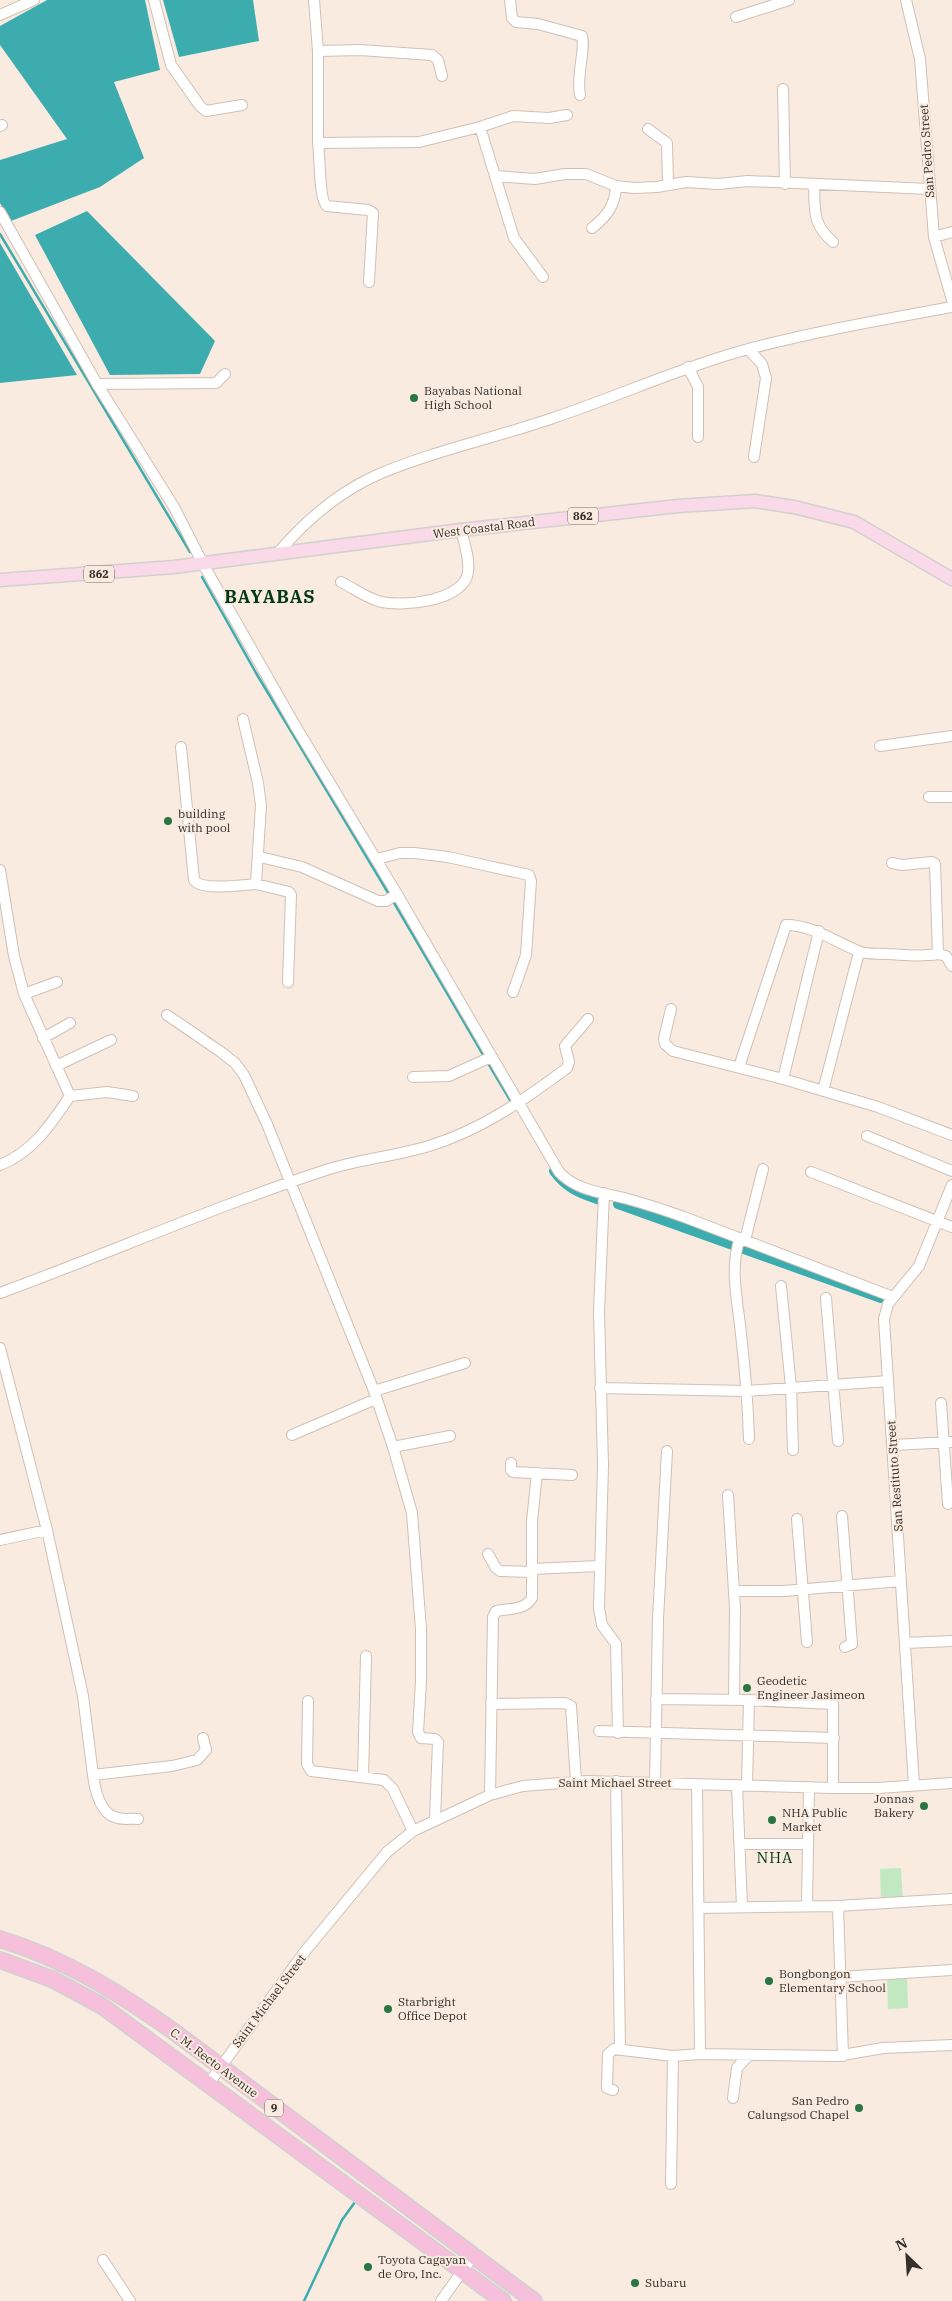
<svg xmlns="http://www.w3.org/2000/svg" width="952" height="2301" viewBox="0 0 952 2301" font-family="'IBM Plex Serif',serif">
	<style>
		.green { fill: #c2e8c2 }
		.water { fill: #3dacae }
		.lines { fill: none; stroke-linecap: round; stroke-linejoin: round }
		.stream { stroke: #3dacae; stroke-width: 2.5 }
		.canal { stroke: #3dacae; stroke-width: 10 }
		.minor-casing { stroke: #cec0b6; stroke-width: 12 }
		.major-casing { stroke: #d2d1d0; stroke-width: 15 }
		.highway-casing { stroke: #d2d1d0; stroke-width: 18 }
		.minor { stroke: #fff; stroke-width: 10 }
		.major { stroke: #fad9e9; stroke-width: 12 }
		.highway { stroke: #f6bfdb; stroke-width: 15 }
		.poi-dot { fill: #2a7544; stroke: #f9ebe0; stroke-width: 2 }
		.labels { text-anchor: middle; stroke-width: 4; stroke-linejoin: round; paint-order: stroke }
		.shield { fill: #f9ebe0; stroke: #6f6761; stroke-width: 1 }
		.shield-label { font-size: 11px; font-weight: bold; fill: #342f2b }
		.street-label { font-size: 12px; fill: #342f2b; stroke: #f9ebe0 }
		.poi-label { font-size: 12px; fill: #342f2b; stroke: #f9ebe0; text-anchor: start }
		.quarter-label { font-size: 15px; letter-spacing: 1px; fill: #003817; stroke: #f9ebe0 }
		.district-label { font-size: 18px; font-weight: bold; letter-spacing: 1px; fill: #003817; stroke: #f9ebe0 }
	</style>
	<rect width="100%" height="100%" fill="#f9ebe0"/>
	<path class="green" d="M 901,1868 L 903,1903 L 881,1904 L 880,1869 Z
		M 907,1975 L 908,2008 L 888,2009 L 887,1976 Z"/>
	<path class="water" d="M 47,0 L 145,0 L 160,70 L 114,82 L 144,158 L 100,187 L 11,221 L 0,203 L 0,160 L 67,139 L 0,45 L 0,26 Z
		M 163,0 L 253,0 L 259,41 L 179,57 Z
		M 87,211 L 215,341 L 200,374 L 110,375 L 35,235 Z
		M 0,243 L 77,375 L 0,383 Z"/>
	<g class="lines">
		<path class="stream" d="M 0,234 L 190,552
			M 202,577 L 256,673 L 390,896
			M 393,901 L 485,1058
			M 488,1063 L 510,1100
			M 304,2301 L 342,2220 L 355,2202"/>
		<path class="canal" d="M 554,1171 C 568,1190 581,1193 602,1201
			M 618,1204 L 881,1298"/>
		<g class="minor-casing">
			<path id="minor" d="M 154,0 L 171,65 L 200,106 L 206,111 L 242,105
				M 314,0 L 318,51 L 318,143 C 320,155 319,201 327,206 L 368,210 L 373,213 L 369,282
				M 510,0 L 512,18 L 516,22 L 538,24 L 582,36 C 586,47 576,76 580,95
				M 906,0 L 920,59 L 934,237 L 952,300
				M 0,15 L 34,0
				M 736,17 L 789,0
				M 318,51 L 360,50 L 432,55 L 438,60 L 442,76
				M 783,89 L 785,184
				M 0,126 L 2,125
				M 480,127 L 514,238 L 543,277
				M 648,129 L 667,143 L 668,185
				M 318,143 L 419,142 L 480,127 L 513,116 L 549,118 L 567,115
				M 495,176 L 535,179 L 565,174 L 586,174 L 616,186 L 634,188 L 657,187 L 686,182 L 718,184 L 748,181 L 929,189
				M 814,185 C 815,211 812,224 833,242
				M 0,212 L 97,384 L 174,507 L 203,564 L 296,727 L 397,894 L 559,1172 C 577,1192 607,1193 631,1200 C 649,1205 667,1211 684,1217 L 893,1297
				M 592,228 C 607,216 615,206 616,186
				M 934,237 L 952,232
				M 748,349 L 762,364 L 766,378 L 754,457
				M 688,367 L 698,387 L 698,437
				M 97,384 L 216,383 L 225,374
				M 277,554 C 304,522 339,492 377,475 C 433,451 495,438 553,418 C 616,397 677,369 741,351 C 810,332 881,320 952,307
				M 341,582 C 353,588 365,597 378,601 C 401,608 465,601 468,572 C 470,559 464,543 461,530
				M 880,746 L 952,736
				M 181,747 L 194,880 C 201,891 243,885 256,884 L 261,805 L 258,783 L 243,719
				M 929,797 L 952,797
				M 260,857 L 302,867 L 378,901 L 386,901 L 397,894
				M 377,859 L 400,853 L 414,853 L 448,857 L 529,875 L 531,881 L 526,955 L 513,992
				M 892,863 L 902,865 L 932,862 L 935,864 L 938,954 L 946,956 L 952,966
				M 0,870 L 14,956 L 24,994 L 70,1096 C 51,1124 33,1152 0,1165
				M 256,884 L 289,892 L 291,895 L 288,982
				M 24,994 L 57,982
				M 671,1009 L 664,1039 L 665,1044 L 673,1051 L 783,1079 L 878,1107 L 952,1135
				M 167,1015 L 221,1052 L 235,1063 L 244,1075 L 267,1124 L 374,1391 L 393,1447 L 412,1513 L 421,1629 L 421,1681 L 418,1732 L 421,1738 L 435,1739 L 438,1742 L 435,1819
				M 43,1038 L 70,1023
				M 56,1066 L 111,1040
				M 739,1067 L 786,925 C 812,925 834,941 858,951 C 868,955 877,953 888,954 C 907,955 919,957 938,954
				M 413,1077 L 449,1076 L 491,1057
				M 783,1079 L 819,931
				M 823,1091 L 859,952
				M 70,1096 L 107,1092 L 133,1096
				M 867,1136 L 952,1171
				M 811,1172 L 952,1227
				M 604,1193 L 599,1312 L 603,1465 L 599,1608 L 602,1625 L 616,1644 L 618,1733
				M 740,1238 C 729,1269 738,1302 741,1334 C 745,1369 748,1404 749,1439
				M 745,1240 L 763,1169
				M 781,1286 L 791,1387 L 793,1450
				M 0,1293 C 109,1253 216,1206 326,1170 C 360,1159 396,1156 429,1146 C 481,1130 524,1100 567,1068 L 569,1062 L 565,1046 L 588,1019
				M 826,1298 L 838,1441
				M 0,1348 L 47,1530 L 83,1696 L 93,1775 L 172,1766 L 197,1760 L 206,1750 L 203,1738
				M 600,1388 L 747,1391 L 888,1381
				M 374,1391 L 465,1363
				M 941,1403 L 948,1504
				M 292,1435 L 376,1399
				M 893,1445 L 951,1442
				M 393,1447 L 450,1436
				M 511,1463 L 511,1470 L 513,1472 L 572,1475
				M 728,1495 L 735,1608 L 734,1700
				M 842,1516 L 852,1644 L 845,1647
				M 797,1519 L 807,1642
				M 0,1540 L 47,1530
				M 488,1554 L 496,1568 L 500,1571 L 533,1572
				M 533,1569 L 598,1566
				M 734,1591 L 784,1591 L 901,1581
				M 905,1643 L 952,1641
				M 656,1699 L 749,1700 L 833,1704 L 833,1788
				M 308,1701 L 307,1764 L 311,1771 L 384,1780 L 393,1789 L 413,1831
				M 491,1704 L 565,1703 L 571,1706 L 576,1781
				M 599,1731 L 834,1738
				M 93,1775 C 95,1790 100,1815 118,1818 C 124,1820 132,1818 138,1819
				M 363,1777 L 366,1656
				M 616,1781 L 620,2049
				M 655,1783 L 658,1619 L 667,1451
				M 697,1784 L 700,2054
				M 737,1785 L 742,1907
				M 747,1785 L 749,1700
				M 914,1785 L 884,1319 L 888,1304 L 919,1266 L 952,1185
				M 490,1795 L 493,1617 L 496,1611 C 509,1608 524,1611 532,1598 L 532,1521 L 537,1473
				M 741,1844 L 807,1844
				M 807,1906 L 809,1787
				M 699,1908 L 838,1906
				M 840,1977 L 952,1970
				M 843,2056 L 838,1906 L 952,1899
				M 209,2083 L 306,1950 L 387,1852 L 413,1831 L 490,1795 L 523,1786 L 586,1781 L 833,1788 L 878,1788 L 952,1783
				M 613,2090 L 607,2088 L 608,2054 L 614,2049 L 673,2056 L 700,2054 L 837,2056 L 883,2048 L 952,2045
				M 733,2098 L 737,2068 L 748,2056
				M 671,2184 L 673,2056
				M 103,2260 L 130,2301
				M 441,2301 L 473,2256"/>
		</g>
		<g class="major-casing">
			<path id="major" d="M 0,580 L 174,567 L 461,530 L 678,506 L 755,501 L 794,507 L 854,522 L 952,579"/>
		</g>
		<g class="highway-casing">
			<path id="highway" d="M 0,1939 C 65,1959 118,1992 173,2031 L 534,2301
				M 0,1960 L 54,1980 L 102,2006 L 503,2301"/>
		</g>
		<use href="#minor" class="minor"/>
		<use href="#major" class="major"/>
		<use href="#highway" class="highway"/>
	</g>
	<g class="poi-dot">
		<circle cx="414" cy="398" r="5"/>
		<circle cx="168" cy="821" r="5"/>
		<circle cx="747" cy="1688" r="5"/>
		<circle cx="924" cy="1806" r="5"/>
		<circle cx="772" cy="1820" r="5"/>
		<circle cx="769" cy="1981" r="5"/>
		<circle cx="388" cy="2009" r="5"/>
		<circle cx="859" cy="2108" r="5"/>
		<circle cx="368" cy="2267" r="5"/>
		<circle cx="635" cy="2283" r="5"/>
	</g>
	<g class="labels">
		<g class="shield">
			<rect x="568" y="507.5" width="30" height="17" rx="4"/>
			<rect x="84" y="565.5" width="30" height="17" rx="4"/>
			<rect x="265" y="2099.5" width="18" height="17" rx="4"/>
		</g>
		<g class="shield-label">
			<text x="583" y="520">862</text>
			<text x="99" y="578">862</text>
			<text x="274" y="2112">9</text>
		</g>
		<g class="street-label">
			<text transform="translate(927 151) rotate(-94)" y="4">San Pedro Street</text>
			<text transform="translate(484 528) rotate(-7)" y="4">West Coastal Road</text>
			<text transform="translate(895 1476) rotate(-94)" y="4">San Restituto Street</text>
			<text x="615" y="1787">Saint Michael Street</text>
			<text transform="translate(269 2001) rotate(-53)" y="4">Saint Michael Street</text>
			<text transform="translate(214 2063) rotate(37)" y="4">C. M. Recto Avenue</text>
		</g>
		<g class="poi-label">
			<text x="424" y="395">Bayabas National<tspan x="424" dy="14">High School</tspan></text>
			<text x="178" y="818">building<tspan x="178" dy="14">with pool</tspan></text>
			<text x="757" y="1685">Geodetic<tspan x="757" dy="14">Engineer Jasimeon</tspan></text>
			<text x="914" y="1803" text-anchor="end">Jonnas<tspan x="914" dy="14">Bakery</tspan></text>
			<text x="782" y="1817">NHA Public<tspan x="782" dy="14">Market</tspan></text>
			<text x="779" y="1978">Bongbongon<tspan x="779" dy="14">Elementary School</tspan></text>
			<text x="398" y="2006">Starbright<tspan x="398" dy="14">Office Depot</tspan></text>
			<text x="849" y="2105" text-anchor="end">San Pedro<tspan x="849" dy="14">Calungsod Chapel</tspan></text>
			<text x="378" y="2264">Toyota Cagayan<tspan x="378" dy="14">de Oro, Inc.</tspan></text>
			<text x="645" y="2287">Subaru</text>
		</g>
		<g class="quarter-label">
			<text x="775" y="1863">NHA</text>
		</g>
		<g class="district-label">
			<text x="270" y="603">BAYABAS</text>
		</g>
	</g>
	<g transform="translate(907 2256) rotate(335)" stroke="#f9ebe0" stroke-width="4" paint-order="stroke">
	<path d="M0-4L9 19L0 12L-9 19Z" fill="#342f2b"/>
	<text y="-8" font-size="14" font-weight="bold" text-anchor="middle" fill="#342f2b">N</text>
	</g>
</svg>
